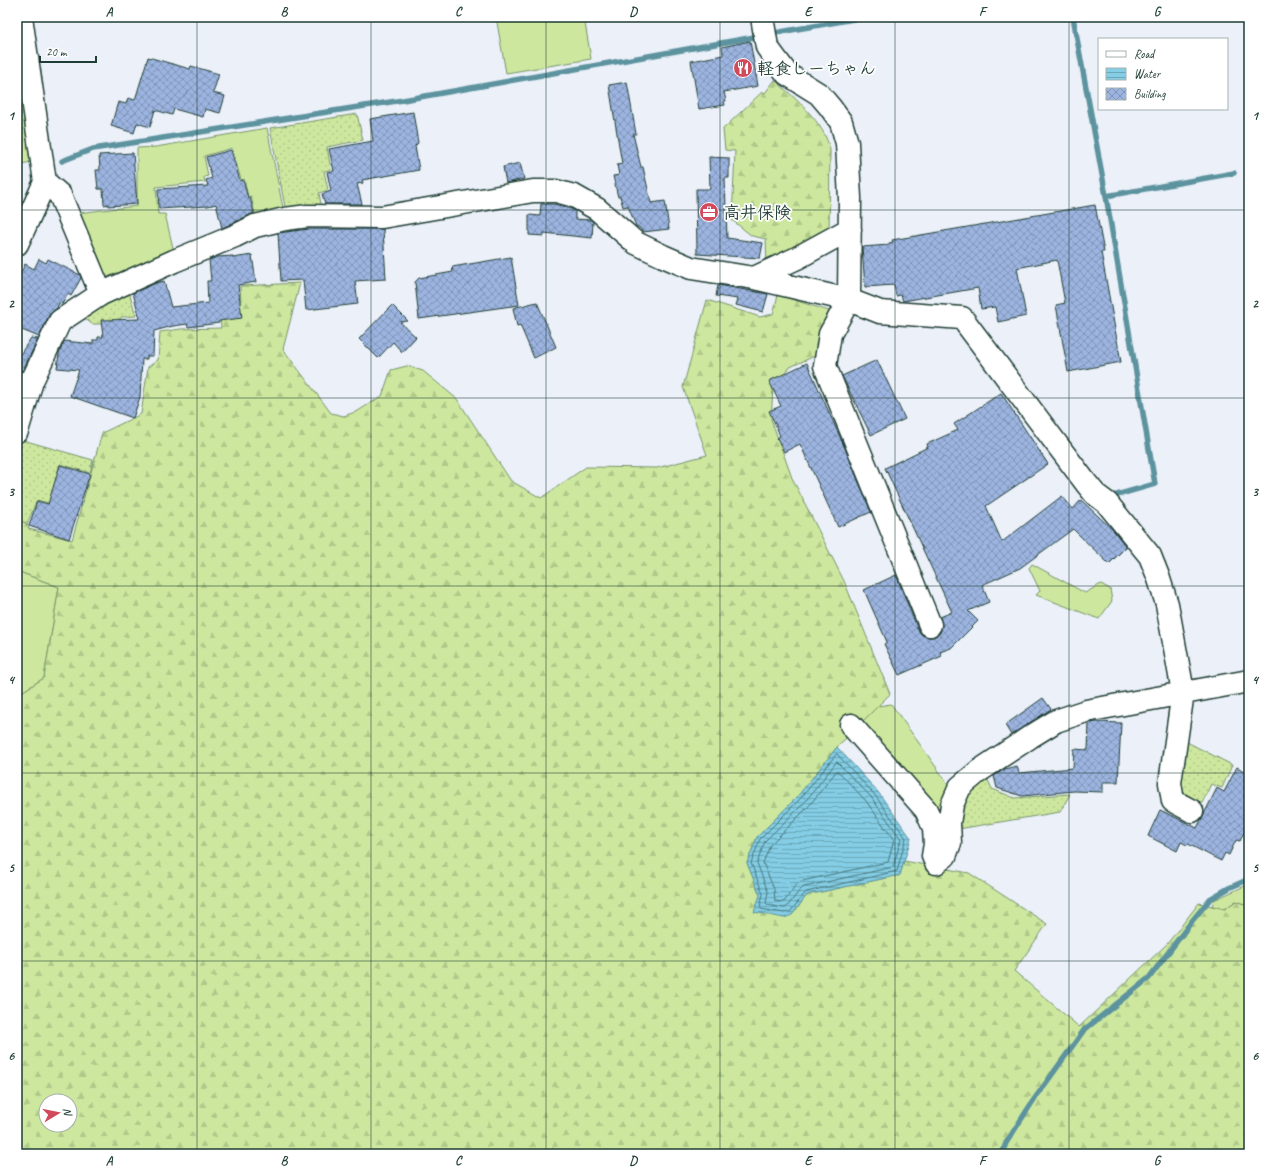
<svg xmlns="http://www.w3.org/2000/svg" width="1266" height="1171" viewBox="0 0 1266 1171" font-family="Caveat,'Klee One',sans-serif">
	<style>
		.grass { fill: #cde89e; stroke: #769269 }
		.forest { fill: url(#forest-firs); stroke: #769269; fill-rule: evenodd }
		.garden { fill: url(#garden-dots); stroke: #769269 }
		.water { fill: url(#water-rules); stroke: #5c939e }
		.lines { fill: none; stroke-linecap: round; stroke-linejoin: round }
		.shore { stroke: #47777b; stroke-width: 1 }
		.stream { stroke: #5c939e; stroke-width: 5.5 }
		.building { fill: url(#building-cross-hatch); stroke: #1f3d34 }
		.minor-casing { stroke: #1f3d34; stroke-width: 25 }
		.minor { stroke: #fff; stroke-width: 22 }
		.grid { fill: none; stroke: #1f3d34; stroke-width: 1; stroke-opacity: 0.55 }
		.labels { text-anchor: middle; stroke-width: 3.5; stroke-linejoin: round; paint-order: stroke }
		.poi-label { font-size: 17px; font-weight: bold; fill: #1f3d34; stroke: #fff; text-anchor: start }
		.neatline { fill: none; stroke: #1f3d34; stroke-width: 1.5 }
		.grid-label { font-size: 13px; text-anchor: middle; font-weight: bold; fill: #1f3d34 }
	</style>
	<defs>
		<pattern id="forest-firs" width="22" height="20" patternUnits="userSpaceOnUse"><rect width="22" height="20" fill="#cde89e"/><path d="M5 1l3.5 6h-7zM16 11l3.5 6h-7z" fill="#b0c889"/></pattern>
		<pattern id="garden-dots" width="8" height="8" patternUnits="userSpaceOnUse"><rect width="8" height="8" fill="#cde89e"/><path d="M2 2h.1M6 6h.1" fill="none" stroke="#b0c889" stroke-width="1.8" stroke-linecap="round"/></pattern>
		<pattern id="water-rules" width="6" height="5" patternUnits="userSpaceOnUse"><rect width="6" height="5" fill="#84cde5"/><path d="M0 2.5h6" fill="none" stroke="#6ba8ba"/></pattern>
		<pattern id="building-cross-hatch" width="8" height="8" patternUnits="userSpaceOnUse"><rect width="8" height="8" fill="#9cb4e0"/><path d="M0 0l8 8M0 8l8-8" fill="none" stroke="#7f94b6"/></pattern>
	</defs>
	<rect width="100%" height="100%" fill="#ebf0f9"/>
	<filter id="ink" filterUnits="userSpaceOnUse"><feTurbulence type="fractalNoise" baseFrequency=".025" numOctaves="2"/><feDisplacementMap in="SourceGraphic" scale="8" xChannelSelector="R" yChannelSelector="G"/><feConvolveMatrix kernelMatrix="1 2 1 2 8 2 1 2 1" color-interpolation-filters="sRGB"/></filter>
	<g filter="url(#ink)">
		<path class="grass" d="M 496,17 L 584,17 L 591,59 L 506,73 Z
			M 17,76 L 31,162 L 17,165 Z
			M 267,128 L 284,213 L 256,218 L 251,196 L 248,197 L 244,179 L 241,180 L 232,148 L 204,156 L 208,176 L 204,177 L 205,182 L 156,187 L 158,214 L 165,214 L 174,252 L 104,278 L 77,213 L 137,206 L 137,148 L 156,147 Z
			M 1032,564 L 1085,593 L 1101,584 L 1110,589 L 1112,601 L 1099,619 L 1036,595 L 1040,591 L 1029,568 Z
			M 17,571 L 59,587 L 44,678 L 17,695 Z
			M 891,704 L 951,788 L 946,836 L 857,727 L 878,706 Z
			M 1249,884 L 1249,906 L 1236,901 L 1225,909 L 1212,906 L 1214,900 Z"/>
		<path class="forest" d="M 775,80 C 796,100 824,121 830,150 L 829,236 L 767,266 L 766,239 L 752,236 L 732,220 L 735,151 L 725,150 L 723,129 L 762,92 L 765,93 Z
			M 300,283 L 283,349 L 331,413 L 344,416 L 358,411 L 382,396 L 391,370 L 407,366 L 423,371 L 457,399 L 511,481 L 541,498 L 586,467 L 657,468 L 707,455 L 683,387 L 707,300 L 760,317 L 773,314 L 778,295 L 829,311 L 817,355 L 790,367 L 773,389 L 771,419 L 792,478 L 844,581 L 890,694 L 837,747 L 797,797 L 757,837 L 747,863 L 760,895 L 792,915 L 807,895 L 900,875 L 904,861 L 969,873 L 1047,924 L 1014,971 L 1079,1027 L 1167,944 L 1199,903 L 1225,909 L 1236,901 L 1249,906 L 1249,1154 L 17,1154 L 17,695 L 44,678 L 59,587 L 17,571 L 17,518 L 27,524 L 29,529 L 72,540 L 102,433 L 141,414 L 148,367 L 158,360 L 160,332 L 181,329 L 221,328 L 219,303 L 241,301 L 240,286 ZM 46,1101 L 70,1101 L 70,1125 L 46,1125 Z"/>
		<path class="garden" d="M 357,114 L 363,140 L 327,147 L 331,170 L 324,171 L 328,190 L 319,193 L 322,210 L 286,212 L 270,128 Z
			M 129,291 L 136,316 L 121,317 L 117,324 L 92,324 L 79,314 Z
			M 19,439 L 93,460 L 90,473 L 60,464 L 54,485 L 51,504 L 37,500 L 27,524 L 17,518 L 17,442 Z
			M 1185,741 L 1232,765 L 1222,788 L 1211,784 L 1202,803 L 1181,791 L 1178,780 Z
			M 986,776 L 992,789 L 1015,798 L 1070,794 L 1060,812 L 958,829 L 964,796 Z"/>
		<path class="water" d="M 837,747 L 878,792 L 911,838 L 900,875 L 807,895 L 792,915 L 784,918 L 754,912 L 760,895 L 747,863 L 757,837 L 797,797 Z"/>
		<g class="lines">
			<path class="shore" d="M 837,754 L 874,794 L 906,838 L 897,871 L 806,892 L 790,912 L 784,913 L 761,909 L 760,907 L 763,894 L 751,863 L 760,839 L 800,799 Z
				M 837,762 L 871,797 L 901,839 L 893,867 L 804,887 L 800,890 L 786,908 L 783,908 L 768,905 L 766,903 L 768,892 L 757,863 L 765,841 L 804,803 Z
				M 837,771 L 839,772 L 866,801 L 894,840 L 888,862 L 802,881 L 795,886 L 784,902 L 775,901 L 774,889 L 763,863 L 770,845 L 808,807 Z"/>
			<path class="stream" d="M 1073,17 L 1106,196 L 1155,484 L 1110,497
				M 769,34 L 865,17
				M 62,161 L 93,149 L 403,100 L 760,36
				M 1106,196 L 1234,173
				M 17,212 L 19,207
				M 1002,1154 L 1006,1143 L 1033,1101 L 1084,1030 L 1149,978 L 1192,921 L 1210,899 L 1229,888 L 1249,879"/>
		</g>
		<path class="building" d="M 750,41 L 758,86 L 724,92 L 726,101 L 724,101 L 725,105 L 699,109 L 691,61 L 723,55 L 722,47 Z
			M 148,57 L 190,69 L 191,66 L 219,74 L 213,93 L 225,96 L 220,113 L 205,109 L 203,117 L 174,109 L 172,115 L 155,110 L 150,127 L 137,123 L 134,133 L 111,126 L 118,102 L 126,104 L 128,98 L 135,100 Z
			M 627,82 L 636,134 L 633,134 L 641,167 L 643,167 L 651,203 L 665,201 L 669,229 L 643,232 L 640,228 L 636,226 L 628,206 L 623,207 L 620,196 L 618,197 L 613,176 L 619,175 L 617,165 L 622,164 L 609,85 Z
			M 413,112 L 418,143 L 415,146 L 419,170 L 362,180 L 363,183 L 357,184 L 362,204 L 325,204 L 322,194 L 331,191 L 327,172 L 334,171 L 329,149 L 373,141 L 370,119 Z
			M 231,150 L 240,181 L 243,180 L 248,198 L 250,198 L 254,213 L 222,228 L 216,204 L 208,206 L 159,209 L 158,189 L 208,186 L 206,180 L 212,178 L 206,157 Z
			M 133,153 L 137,204 L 108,206 L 108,204 L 104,205 L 103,189 L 98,189 L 96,170 L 100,170 L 99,155 Z
			M 709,157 L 729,158 L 729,178 L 725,178 L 727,238 L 763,243 L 760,258 L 697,254 L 696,189 L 710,189 Z
			M 520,163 L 524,179 L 506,183 L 503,167 Z
			M 541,204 L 554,204 L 569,208 L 575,211 L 575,219 L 591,220 L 593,222 L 592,238 L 544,233 L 544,236 L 529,235 L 529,215 L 540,216 Z
			M 1095,205 L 1104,252 L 1101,252 L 1121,362 L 1068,372 L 1056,305 L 1065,303 L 1057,260 L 1017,268 L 1026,316 L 998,322 L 995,307 L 981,309 L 978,288 L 903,301 L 901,295 L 896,296 L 894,285 L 865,287 L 862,247 L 889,245 L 889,243 L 893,242 L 892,240 Z
			M 309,229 L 383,229 L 386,279 L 355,281 L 358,304 L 306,310 L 303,280 L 281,281 L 278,233 Z
			M 252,255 L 256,282 L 238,285 L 242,318 L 219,321 L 219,323 L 188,327 L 187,324 L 173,326 L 154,331 L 153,356 L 147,356 L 147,359 L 142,359 L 140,397 L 133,418 L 70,396 L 79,370 L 57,368 L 59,354 L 64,341 L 93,344 L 93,340 L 98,340 L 98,337 L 103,337 L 101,320 L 140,319 L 133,293 L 156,283 L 164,281 L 171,307 L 208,303 L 207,281 L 211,281 L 209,260 L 217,257 L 233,256 L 233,258 Z
			M 511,257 L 519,305 L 419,319 L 415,282 L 419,278 L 453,272 L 452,267 Z
			M 39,259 L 46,263 L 48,259 L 80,275 L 81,278 L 71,296 L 68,294 L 62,304 L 59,303 L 57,308 L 49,315 L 39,337 L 17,328 L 17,281 L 25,264 L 34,269 Z
			M 718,285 L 768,294 L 763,312 L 736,305 L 738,299 L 716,296 Z
			M 537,302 L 556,347 L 534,358 L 520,325 L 517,326 L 513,308 Z
			M 392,305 L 408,321 L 400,322 L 416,337 L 402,352 L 393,342 L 378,358 L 359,339 Z
			M 31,338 L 38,339 L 23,370 L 17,372 L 17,359 Z
			M 877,360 L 905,419 L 871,435 L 842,376 Z
			M 807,363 L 844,446 L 871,512 L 838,527 L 800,444 L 784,452 L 777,438 L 780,436 L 776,426 L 769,411 L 781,406 L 769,381 Z
			M 1001,393 L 1048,464 L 986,506 L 1002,542 L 1062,496 L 1073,509 L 1081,500 L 1114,531 L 1126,547 L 1109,564 L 1073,529 L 1020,568 L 982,585 L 989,602 L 968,611 L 978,621 L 951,648 L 940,652 L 942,656 L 899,675 L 884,644 L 887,642 L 864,590 L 896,575 L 918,630 L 922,635 L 928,637 L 934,637 L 940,633 L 942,626 L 940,617 L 952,612 L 885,468 L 928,447 L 927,444 L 958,430 L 954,424 Z
			M 60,465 L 90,474 L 69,539 L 29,526 L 37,501 L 48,504 Z
			M 1043,698 L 1051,709 L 1011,735 L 1005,725 Z
			M 1097,722 L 1121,723 L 1118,782 L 1103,782 L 1103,792 L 1074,791 L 1022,796 L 997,788 L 994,776 L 1005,769 L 1017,766 L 1019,773 L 1073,768 L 1074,749 L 1088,750 L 1089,723 Z
			M 1237,767 L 1249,774 L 1249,822 L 1240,841 L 1236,840 L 1229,855 L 1225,853 L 1221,861 L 1188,844 L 1187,845 L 1181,842 L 1177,851 L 1148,836 L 1160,810 L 1197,828 L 1217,788 L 1224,792 Z"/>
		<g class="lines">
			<g class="minor-casing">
				<path id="minor" d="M 762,17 L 767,47 L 787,74 L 819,94 L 830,107 L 841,122 L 847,143 L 850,198 L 849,300 L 830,334 L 825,366 L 930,625
					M 45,182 L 60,195 L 101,294 L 174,261 L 235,236 L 255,226 L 285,219 L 308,216 L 382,217 L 533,191 L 556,191 L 574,196 L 597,209 L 636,243 L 663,256 L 691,268 L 754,278 L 849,300 L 880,312 L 962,318 L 1086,483 L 1095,494 L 1107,503 L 1150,556 L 1158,576 L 1167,604 L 1183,692 L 1170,783 L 1173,801 L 1192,811
					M 17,244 L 45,182 L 21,17
					M 754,278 L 797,258 L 850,229
					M 17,385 L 32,381 L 60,321 L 101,294
					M 17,431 L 32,381
					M 851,725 L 926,810 L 934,828 L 935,844 L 933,856 L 936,863 L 945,856 L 950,843 L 949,823 L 952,805 L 960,787 L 979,771 L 1030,737 L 1056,721 L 1086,711 L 1249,681"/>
			</g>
			<use href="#minor" class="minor"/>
		</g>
	</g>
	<path class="grid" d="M 197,17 L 197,1154M 371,17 L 371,1154M 546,17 L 546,1154M 720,17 L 720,1154M 895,17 L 895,1154M 1069,17 L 1069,1154M 17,210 L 1249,210M 17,398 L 1249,398M 17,586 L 1249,586M 17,773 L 1249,773M 17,961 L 1249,961"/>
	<defs>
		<g id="restaurant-disc" transform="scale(1)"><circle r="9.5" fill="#d1495b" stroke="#fff"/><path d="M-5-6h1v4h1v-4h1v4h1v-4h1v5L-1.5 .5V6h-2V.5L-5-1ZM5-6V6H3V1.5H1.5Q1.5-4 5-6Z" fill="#fff"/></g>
		<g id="office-disc" transform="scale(1)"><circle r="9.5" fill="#d1495b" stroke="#fff"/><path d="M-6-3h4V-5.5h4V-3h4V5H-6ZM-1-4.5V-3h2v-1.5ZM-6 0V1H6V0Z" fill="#fff"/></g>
	</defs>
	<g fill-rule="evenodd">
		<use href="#restaurant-disc" x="743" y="68"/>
		<use href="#office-disc" x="709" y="212"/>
	</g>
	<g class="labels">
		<g class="poi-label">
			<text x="757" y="74">軽食しーちゃん</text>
			<text x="723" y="218">高井保険</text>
		</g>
	</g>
	<rect width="1266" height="1171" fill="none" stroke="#fff" stroke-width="44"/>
	<rect x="1098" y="38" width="130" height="72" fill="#ffffff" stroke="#a5b1ae"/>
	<rect x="1106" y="51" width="20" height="6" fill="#ffffff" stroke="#a5b1ae"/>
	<text x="1134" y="58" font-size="12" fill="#1f3d34">Road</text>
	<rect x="1106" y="68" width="20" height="12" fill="url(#water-rules)" stroke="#a5b1ae"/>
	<text x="1134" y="78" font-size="12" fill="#1f3d34">Water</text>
	<rect x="1106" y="88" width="20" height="12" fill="url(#building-cross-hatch)" stroke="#a5b1ae"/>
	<text x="1134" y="98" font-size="12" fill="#1f3d34">Building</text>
	<g transform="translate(58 1113) rotate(80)"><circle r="19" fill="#ffffff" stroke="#a5b1ae"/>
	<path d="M0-3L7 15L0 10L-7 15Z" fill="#d1495b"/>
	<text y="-6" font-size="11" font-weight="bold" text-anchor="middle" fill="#1f3d34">N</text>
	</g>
	<path d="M40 56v6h56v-6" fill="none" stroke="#1f3d34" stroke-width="2"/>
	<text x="46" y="56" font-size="12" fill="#1f3d34" stroke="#ffffff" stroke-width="3" paint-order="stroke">20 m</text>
	<rect x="22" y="22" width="1222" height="1127" class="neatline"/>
	<g class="grid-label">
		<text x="109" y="16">A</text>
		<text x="284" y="16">B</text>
		<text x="458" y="16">C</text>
		<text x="633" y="16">D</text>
		<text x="808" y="16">E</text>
		<text x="982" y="16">F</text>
		<text x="1157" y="16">G</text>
		<text x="11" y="120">1</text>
		<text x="1255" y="120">1</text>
		<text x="11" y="308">2</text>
		<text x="1255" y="308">2</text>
		<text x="11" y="496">3</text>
		<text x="1255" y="496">3</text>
		<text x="11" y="684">4</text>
		<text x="1255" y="684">4</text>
		<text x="11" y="872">5</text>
		<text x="1255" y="872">5</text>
		<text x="11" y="1060">6</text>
		<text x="1255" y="1060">6</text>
		<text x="109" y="1165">A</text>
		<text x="284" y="1165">B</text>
		<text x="458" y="1165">C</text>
		<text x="633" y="1165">D</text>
		<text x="808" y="1165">E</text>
		<text x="982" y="1165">F</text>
		<text x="1157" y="1165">G</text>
	</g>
</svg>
